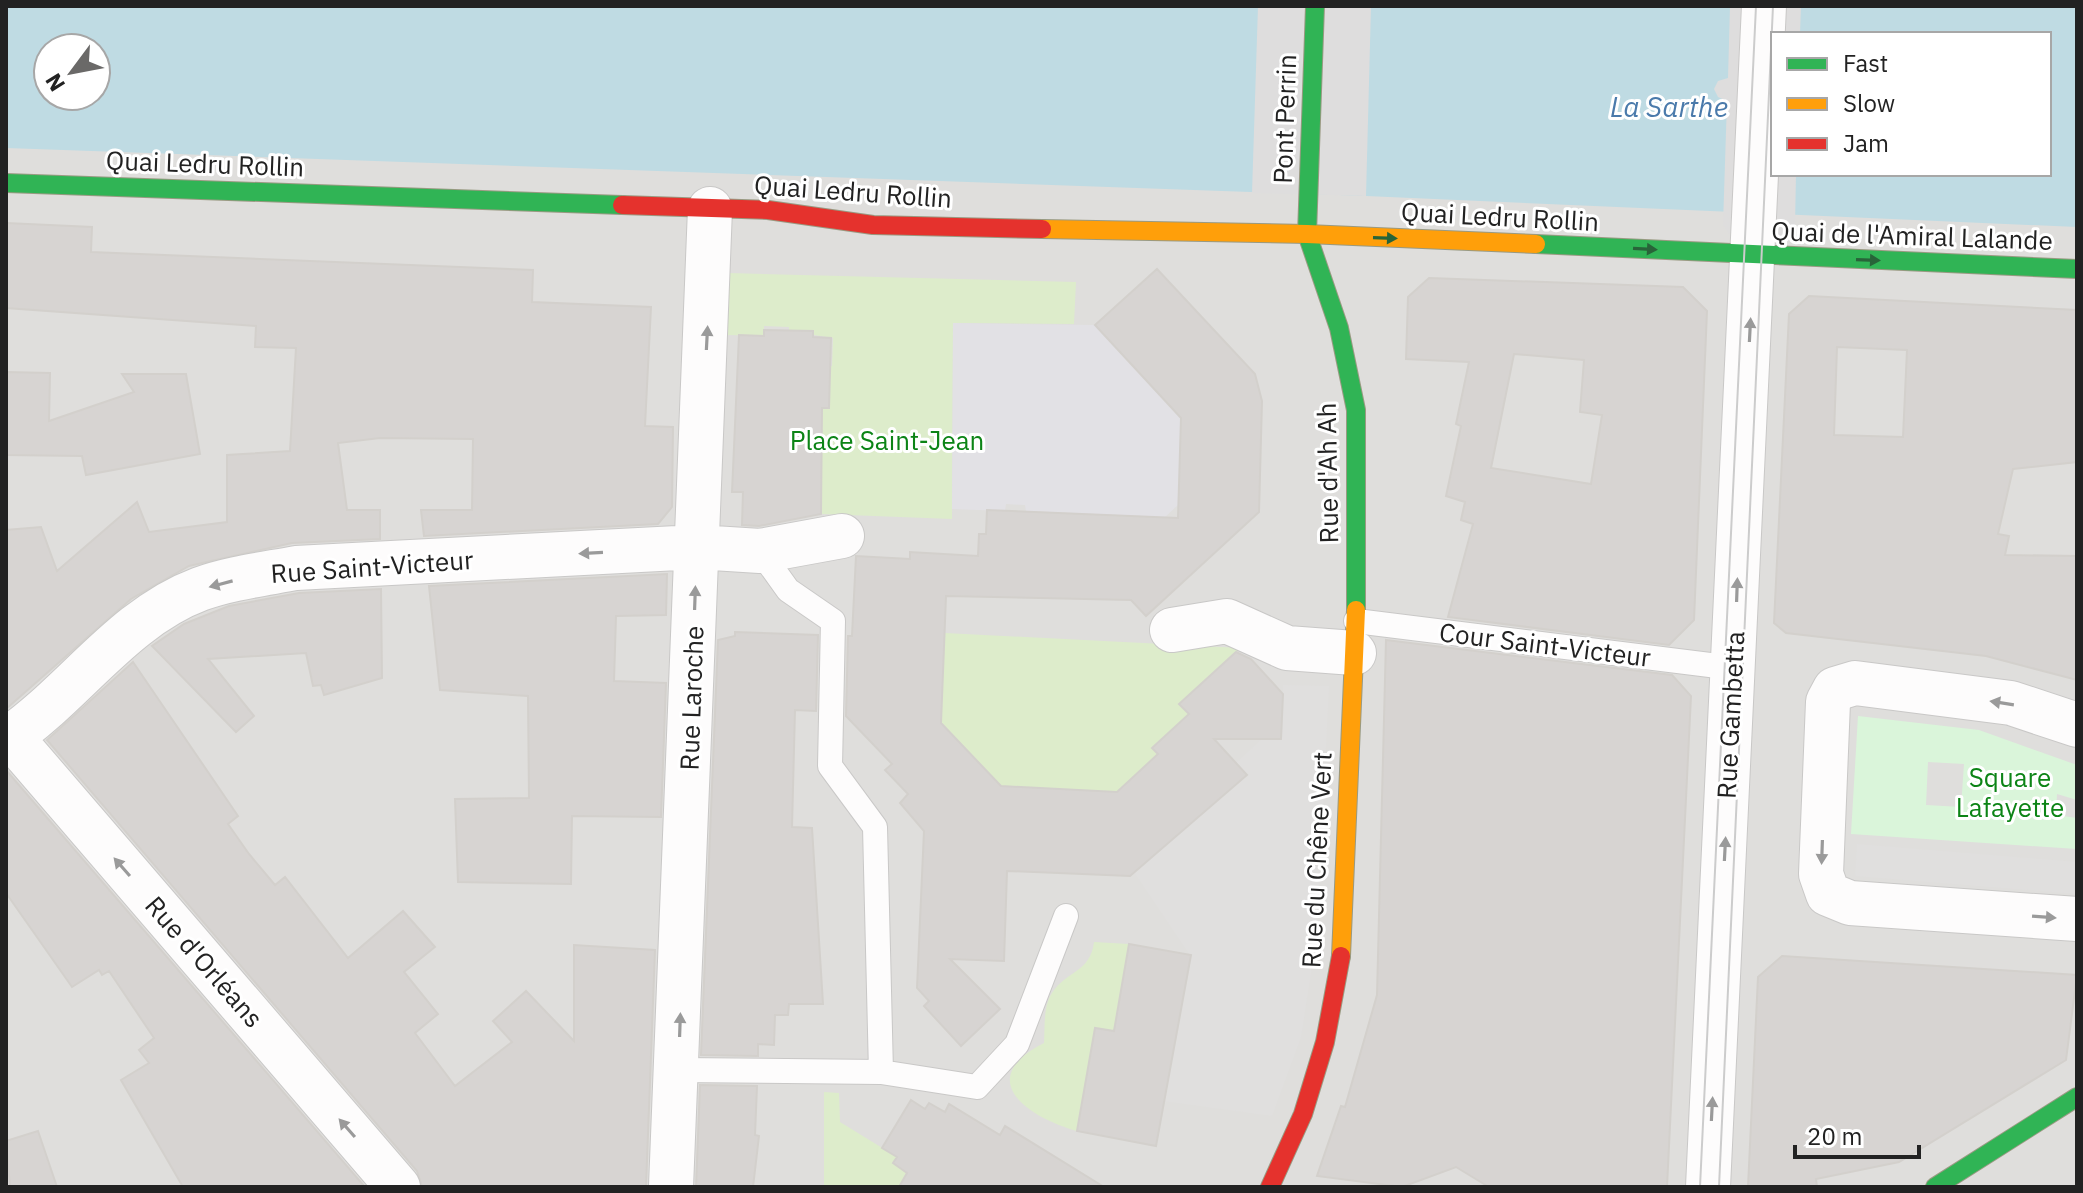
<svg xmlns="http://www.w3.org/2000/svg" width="2083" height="1193" viewBox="0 0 2083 1193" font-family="'IBM Plex Sans',sans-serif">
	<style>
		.residential { fill: #dfdedc; fill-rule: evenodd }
		.grass { fill: #ddeccb }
		.park { fill: #daf5da; fill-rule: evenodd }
		.parking { fill: #e0dfde }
		.plaza { fill: #e2e1e5 }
		.water { fill: #bfdbe3; fill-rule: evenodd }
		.pier { fill: #dedddd }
		.building { fill: #d7d4d2; stroke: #d3d0cc; stroke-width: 2; fill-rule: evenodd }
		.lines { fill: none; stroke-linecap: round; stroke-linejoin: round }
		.lane-casing { stroke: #c9c8c7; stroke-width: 26 }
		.street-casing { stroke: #c9c8c7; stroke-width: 46 }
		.fast-casing { stroke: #999a82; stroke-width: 20 }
		.slow-casing { stroke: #999a82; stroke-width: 20 }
		.jam-casing { stroke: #999a82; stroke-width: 20 }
		.lane { stroke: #fdfcfc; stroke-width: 24 }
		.street { stroke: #fdfcfc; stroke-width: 44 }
		.fast { stroke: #30b455; stroke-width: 18 }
		.slow { stroke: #ff9f0a; stroke-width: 18 }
		.jam { stroke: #e5322d; stroke-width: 18 }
		.tram { stroke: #ccc; stroke-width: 2 }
		.oneway { fill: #286439 }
		.oneway2 { fill: #9a9a9a }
		.labels { text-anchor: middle; stroke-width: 6; stroke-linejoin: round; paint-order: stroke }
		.street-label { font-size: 26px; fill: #222; stroke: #fff }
		.park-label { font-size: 26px; fill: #0c8416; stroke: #fff }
		.water-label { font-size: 28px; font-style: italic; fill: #4a7aab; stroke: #fff }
	</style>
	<rect width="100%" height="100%" fill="#f0eeeb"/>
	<path class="residential" d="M 252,6 L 877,6 L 1773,34 L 1773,174 L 2049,174 L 2077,38 L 2077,1187 L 6,1187 L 6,22 ZM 48,48 L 96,48 L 96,96 L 48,96 Z"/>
	<path class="grass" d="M 728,273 L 1076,282 L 1074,324 L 953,323 L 952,519 L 822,514 L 822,494 L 819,493 L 822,408 L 829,408 L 830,385 L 822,366 L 832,366 L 833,338 L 789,331 L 789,327 L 764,326 L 764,336 L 727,335 Z
		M 945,633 L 1241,648 L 1180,704 L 1189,714 L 1152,747 L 1158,754 L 1111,798 L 999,797 L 1000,785 L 937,722 L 943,674 L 939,649 L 944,649 Z
		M 1094,942 L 1129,944 L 1114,1031 L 1095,1029 L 1077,1131 C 1027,1117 973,1079 1044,1043 C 1045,1028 1043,1006 1052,993 C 1067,970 1090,973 1094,942 Z
		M 824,1092 L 839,1093 L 840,1122 L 897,1157 L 893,1163 L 907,1173 L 913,1187 L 824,1187 Z"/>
	<path class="park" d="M 1858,716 L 1979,730 L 2077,765 L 2077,800 L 2057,794 L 2056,815 L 2077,818 L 2077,849 L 1851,834 ZM 1928,762 L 1964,764 L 1961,807 L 1926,805 Z"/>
	<path class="parking" d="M 1283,685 L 1329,686 L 1317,934 L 1301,1037 L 1272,1116 L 1163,1101 L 1190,955 L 1132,869 L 1193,807 L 1202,815 L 1246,775 L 1236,763 L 1262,739 L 1281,739 Z
		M 1857,844 L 2077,862 L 2077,894 L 1855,876 Z"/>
	<path class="plaza" d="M 953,323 L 1095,325 L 1181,418 L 1178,505 L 1165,517 L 1026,511 L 1025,505 L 1006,504 L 1005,511 L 952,509 Z"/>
	<path class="water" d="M 6,6 L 2077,6 L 2077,227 L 1366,196 L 6,148 ZM 1773,34 L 2049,34 L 2049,174 L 1773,174 ZM 48,48 L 96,48 L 96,96 L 48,96 Z"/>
	<path class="pier" d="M 1258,6 L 1371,6 L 1366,196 L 1252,193 Z
		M 1730,6 L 1801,6 L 1800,34 L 1773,34 L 1773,174 L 1796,174 L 1795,226 L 1772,242 L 1735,242 L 1723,225 L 1727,101 L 1718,97 L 1714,89 L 1718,81 L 1728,78 Z"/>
	<path class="building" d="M 6,223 L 92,227 L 91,252 L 533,270 L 532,302 L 651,307 L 645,426 L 673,427 L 672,507 L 658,524 L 424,536 L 421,510 L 472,510 L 473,439 L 380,438 L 338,443 L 347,510 L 380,510 L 380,539 L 292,543 L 189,566 L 131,599 L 6,709 L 6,530 L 41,527 L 57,571 L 137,502 L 149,532 L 227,522 L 227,455 L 290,451 L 296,348 L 255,347 L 256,326 L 6,308 Z
		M 1157,269 L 1255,374 L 1262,401 L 1259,512 L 1146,616 L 1131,600 L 946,596 L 941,723 L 1001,786 L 1117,792 L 1158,754 L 1152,748 L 1189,714 L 1179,704 L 1236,652 L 1251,659 L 1283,694 L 1281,739 L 1214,739 L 1247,775 L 1130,876 L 1007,871 L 1004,961 L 950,959 L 1000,1009 L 961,1046 L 924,1006 L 929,1001 L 917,988 L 924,831 L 900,803 L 908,794 L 885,770 L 892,764 L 846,716 L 848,636 L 852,636 L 856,556 L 910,559 L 910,552 L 978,556 L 979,534 L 986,534 L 987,510 L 1178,518 L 1181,418 L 1095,325 Z
		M 1429,278 L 1683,287 L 1707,311 L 1694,620 L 1669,645 L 1448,617 L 1473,524 L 1461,520 L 1465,502 L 1446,496 L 1461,426 L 1456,424 L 1469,362 L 1406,359 L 1408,297 ZM 1514,354 L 1584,360 L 1580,412 L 1602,415 L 1591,484 L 1491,468 Z
		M 1809,296 L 2077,310 L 2077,462 L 2013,469 L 1998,534 L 2009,536 L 2005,555 L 2077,556 L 2077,680 L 1986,656 L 1786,633 L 1774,623 L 1789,314 ZM 1837,347 L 1907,350 L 1903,437 L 1834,435 Z
		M 764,330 L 813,331 L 813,337 L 831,338 L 829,408 L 822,408 L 821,514 L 759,526 L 742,525 L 743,492 L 732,492 L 739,335 L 764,336 Z
		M 6,372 L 50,373 L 49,421 L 134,392 L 122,374 L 186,374 L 200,454 L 86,475 L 82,456 L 6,455 Z
		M 667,574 L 666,615 L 616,616 L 614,681 L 666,683 L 661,817 L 572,816 L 571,884 L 458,882 L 455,799 L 529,798 L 528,696 L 440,690 L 429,586 Z
		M 381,589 L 382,678 L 324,695 L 321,685 L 313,686 L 306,653 L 208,659 L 254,716 L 236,732 L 152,646 L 184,624 L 229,606 L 299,593 Z
		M 735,632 L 818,635 L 816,711 L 795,710 L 792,827 L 812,828 L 823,1004 L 789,1004 L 788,1015 L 775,1015 L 774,1045 L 758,1044 L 758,1056 L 701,1055 L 718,640 L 735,636 Z
		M 1386,640 L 1672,675 L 1691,696 L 1667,1187 L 1489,1187 L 1456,1167 L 1402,1187 L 1317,1176 L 1341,1106 L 1345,1107 L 1377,995 Z
		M 133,662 L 238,816 L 228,824 L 249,854 L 275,885 L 285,877 L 348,958 L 403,911 L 435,947 L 404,972 L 438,1014 L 415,1033 L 455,1086 L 512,1042 L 493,1021 L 526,991 L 574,1041 L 574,945 L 655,950 L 646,1187 L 422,1187 L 417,1171 L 47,740 Z
		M 6,770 L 365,1187 L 183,1187 L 121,1080 L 149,1063 L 139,1050 L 154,1038 L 109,971 L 102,975 L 99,970 L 72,987 L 6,893 Z
		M 1129,944 L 1191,955 L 1156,1146 L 1077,1131 L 1095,1028 L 1114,1031 Z
		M 1782,956 L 2077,975 L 2066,1060 L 1899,1162 L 1816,1179 L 1817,1187 L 1748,1187 L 1758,977 Z
		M 700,1085 L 757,1086 L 755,1135 L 759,1136 L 753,1187 L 696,1187 Z
		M 911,1100 L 925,1109 L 929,1103 L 945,1112 L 949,1104 L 1000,1135 L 1005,1126 L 1104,1187 L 899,1187 L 907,1173 L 893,1163 L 897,1157 L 882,1148 Z
		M 38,1131 L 57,1187 L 10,1187 L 6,1141 Z"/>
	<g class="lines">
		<g class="lane-casing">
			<path id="lane" d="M 760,551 L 788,590 L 833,621 L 830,766 L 875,827 L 881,1072
				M 1356,621 L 1734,668
				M 678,1070 L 881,1072 L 977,1087 L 1017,1044 L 1066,916"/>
		</g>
		<g class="street-casing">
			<path id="street" d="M 1172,630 L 1227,621 L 1287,648 L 1354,653
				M 2077,725 L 2011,703 L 1855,683 L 1835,689 L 1828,702 L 1821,874 L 1828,894 L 1850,903 L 2077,919
				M 11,737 L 398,1187
				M 6,740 C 73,695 122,618 200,589 C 230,578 264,574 296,568 L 697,547 L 760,551 L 842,536
				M 671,1187 L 710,209
				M 1708,1187 L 1764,6"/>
		</g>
		<g class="fast-casing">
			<path id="fast" d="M 1315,6 L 1307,234 L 1339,328 L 1356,410 L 1356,610
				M 6,183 L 622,205
				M 1536,244 L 2077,269
				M 1935,1187 L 2077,1097"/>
		</g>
		<g class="slow-casing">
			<path id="slow" d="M 1042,229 L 1307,234 L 1536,244
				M 1341,956 L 1356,610"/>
		</g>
		<g class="jam-casing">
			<path id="jam" d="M 622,205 L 768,210 L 873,225 L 1042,229
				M 1270,1187 L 1303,1114 L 1325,1042 L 1341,956"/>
		</g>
		<use href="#lane" class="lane"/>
		<use href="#street" class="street"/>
		<use href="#fast" class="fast"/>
		<use href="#slow" class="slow"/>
		<use href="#jam" class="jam"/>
		<path class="tram" d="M 1700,1187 L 1756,6
			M 1719,1187 L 1773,6"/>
	</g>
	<defs><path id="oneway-solid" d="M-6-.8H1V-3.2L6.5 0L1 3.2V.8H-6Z" transform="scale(2)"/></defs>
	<g class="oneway">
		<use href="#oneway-solid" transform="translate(1385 238) rotate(2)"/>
		<use href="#oneway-solid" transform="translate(1645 249) rotate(3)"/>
		<use href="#oneway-solid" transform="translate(1868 260) rotate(2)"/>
	</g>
	<g class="oneway2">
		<use href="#oneway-solid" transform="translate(1750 330) rotate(-87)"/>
		<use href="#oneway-solid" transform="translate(707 338) rotate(-87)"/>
		<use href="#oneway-solid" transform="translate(591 553) rotate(177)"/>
		<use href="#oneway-solid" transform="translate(221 584) rotate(165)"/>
		<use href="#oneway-solid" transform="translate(1737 590) rotate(-88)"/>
		<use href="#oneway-solid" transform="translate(695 598) rotate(-88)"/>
		<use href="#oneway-solid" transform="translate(2002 703) rotate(-171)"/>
		<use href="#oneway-solid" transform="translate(1725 849) rotate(-87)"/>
		<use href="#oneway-solid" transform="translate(1822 852) rotate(92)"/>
		<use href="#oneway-solid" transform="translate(122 867) rotate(-131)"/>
		<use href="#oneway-solid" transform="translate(2044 917) rotate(4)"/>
		<use href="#oneway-solid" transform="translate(680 1025) rotate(-88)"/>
		<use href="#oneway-solid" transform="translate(1712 1109) rotate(-87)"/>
		<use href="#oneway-solid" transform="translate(347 1128) rotate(-131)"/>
	</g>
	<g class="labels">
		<g class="street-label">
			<text transform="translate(1285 119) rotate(-88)" y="9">Pont Perrin</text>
			<text transform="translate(205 164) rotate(2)" y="9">Quai Ledru Rollin</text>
			<text transform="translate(853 192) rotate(4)" y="9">Quai Ledru Rollin</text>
			<text transform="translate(1500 217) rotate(3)" y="9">Quai Ledru Rollin</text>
			<text transform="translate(1912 236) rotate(2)" y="9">Quai de l'Amiral Lalande</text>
			<text transform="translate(1328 473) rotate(-91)" y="9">Rue d'Ah Ah</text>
			<text transform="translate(372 567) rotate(-4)" y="9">Rue Saint-Victeur</text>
			<text transform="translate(1545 645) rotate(7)" y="9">Cour Saint-Victeur</text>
			<text transform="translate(692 698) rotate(-88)" y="9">Rue Laroche</text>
			<text transform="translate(1731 715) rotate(-87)" y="9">Rue Gambetta</text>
			<text transform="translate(1317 860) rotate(-87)" y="9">Rue du Chêne Vert</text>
			<text transform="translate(204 962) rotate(49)" y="9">Rue d'Orléans</text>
		</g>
		<g class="park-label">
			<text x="887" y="450">Place Saint-Jean</text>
			<text x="2010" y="787">Square<tspan x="2010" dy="30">Lafayette</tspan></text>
		</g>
		<g class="water-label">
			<text x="1669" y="117">La Sarthe</text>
		</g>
	</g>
	<rect width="2083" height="1193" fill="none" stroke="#222222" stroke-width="16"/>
	<rect x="1771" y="32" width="280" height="144" fill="#ffffff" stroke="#a7a7a7" stroke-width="2"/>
	<rect x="1787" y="58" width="40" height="12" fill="#30b455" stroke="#a7a7a7" stroke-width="2"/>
	<text x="1843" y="72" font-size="24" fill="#222222">Fast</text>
	<rect x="1787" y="98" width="40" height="12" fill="#ff9f0a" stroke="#a7a7a7" stroke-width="2"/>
	<text x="1843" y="112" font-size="24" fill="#222222">Slow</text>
	<rect x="1787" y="138" width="40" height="12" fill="#e5322d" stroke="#a7a7a7" stroke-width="2"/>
	<text x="1843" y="152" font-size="24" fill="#222222">Jam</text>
	<g transform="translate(72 72) rotate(238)"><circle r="38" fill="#ffffff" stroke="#a7a7a7" stroke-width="2"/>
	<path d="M0-6L14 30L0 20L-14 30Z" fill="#6a6968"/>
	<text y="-12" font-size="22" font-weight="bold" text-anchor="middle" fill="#222222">N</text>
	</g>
	<path d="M1795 1145v12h124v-12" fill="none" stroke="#222222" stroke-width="4"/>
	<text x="1807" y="1145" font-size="24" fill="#222222" stroke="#ffffff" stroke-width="6" paint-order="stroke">20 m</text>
</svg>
